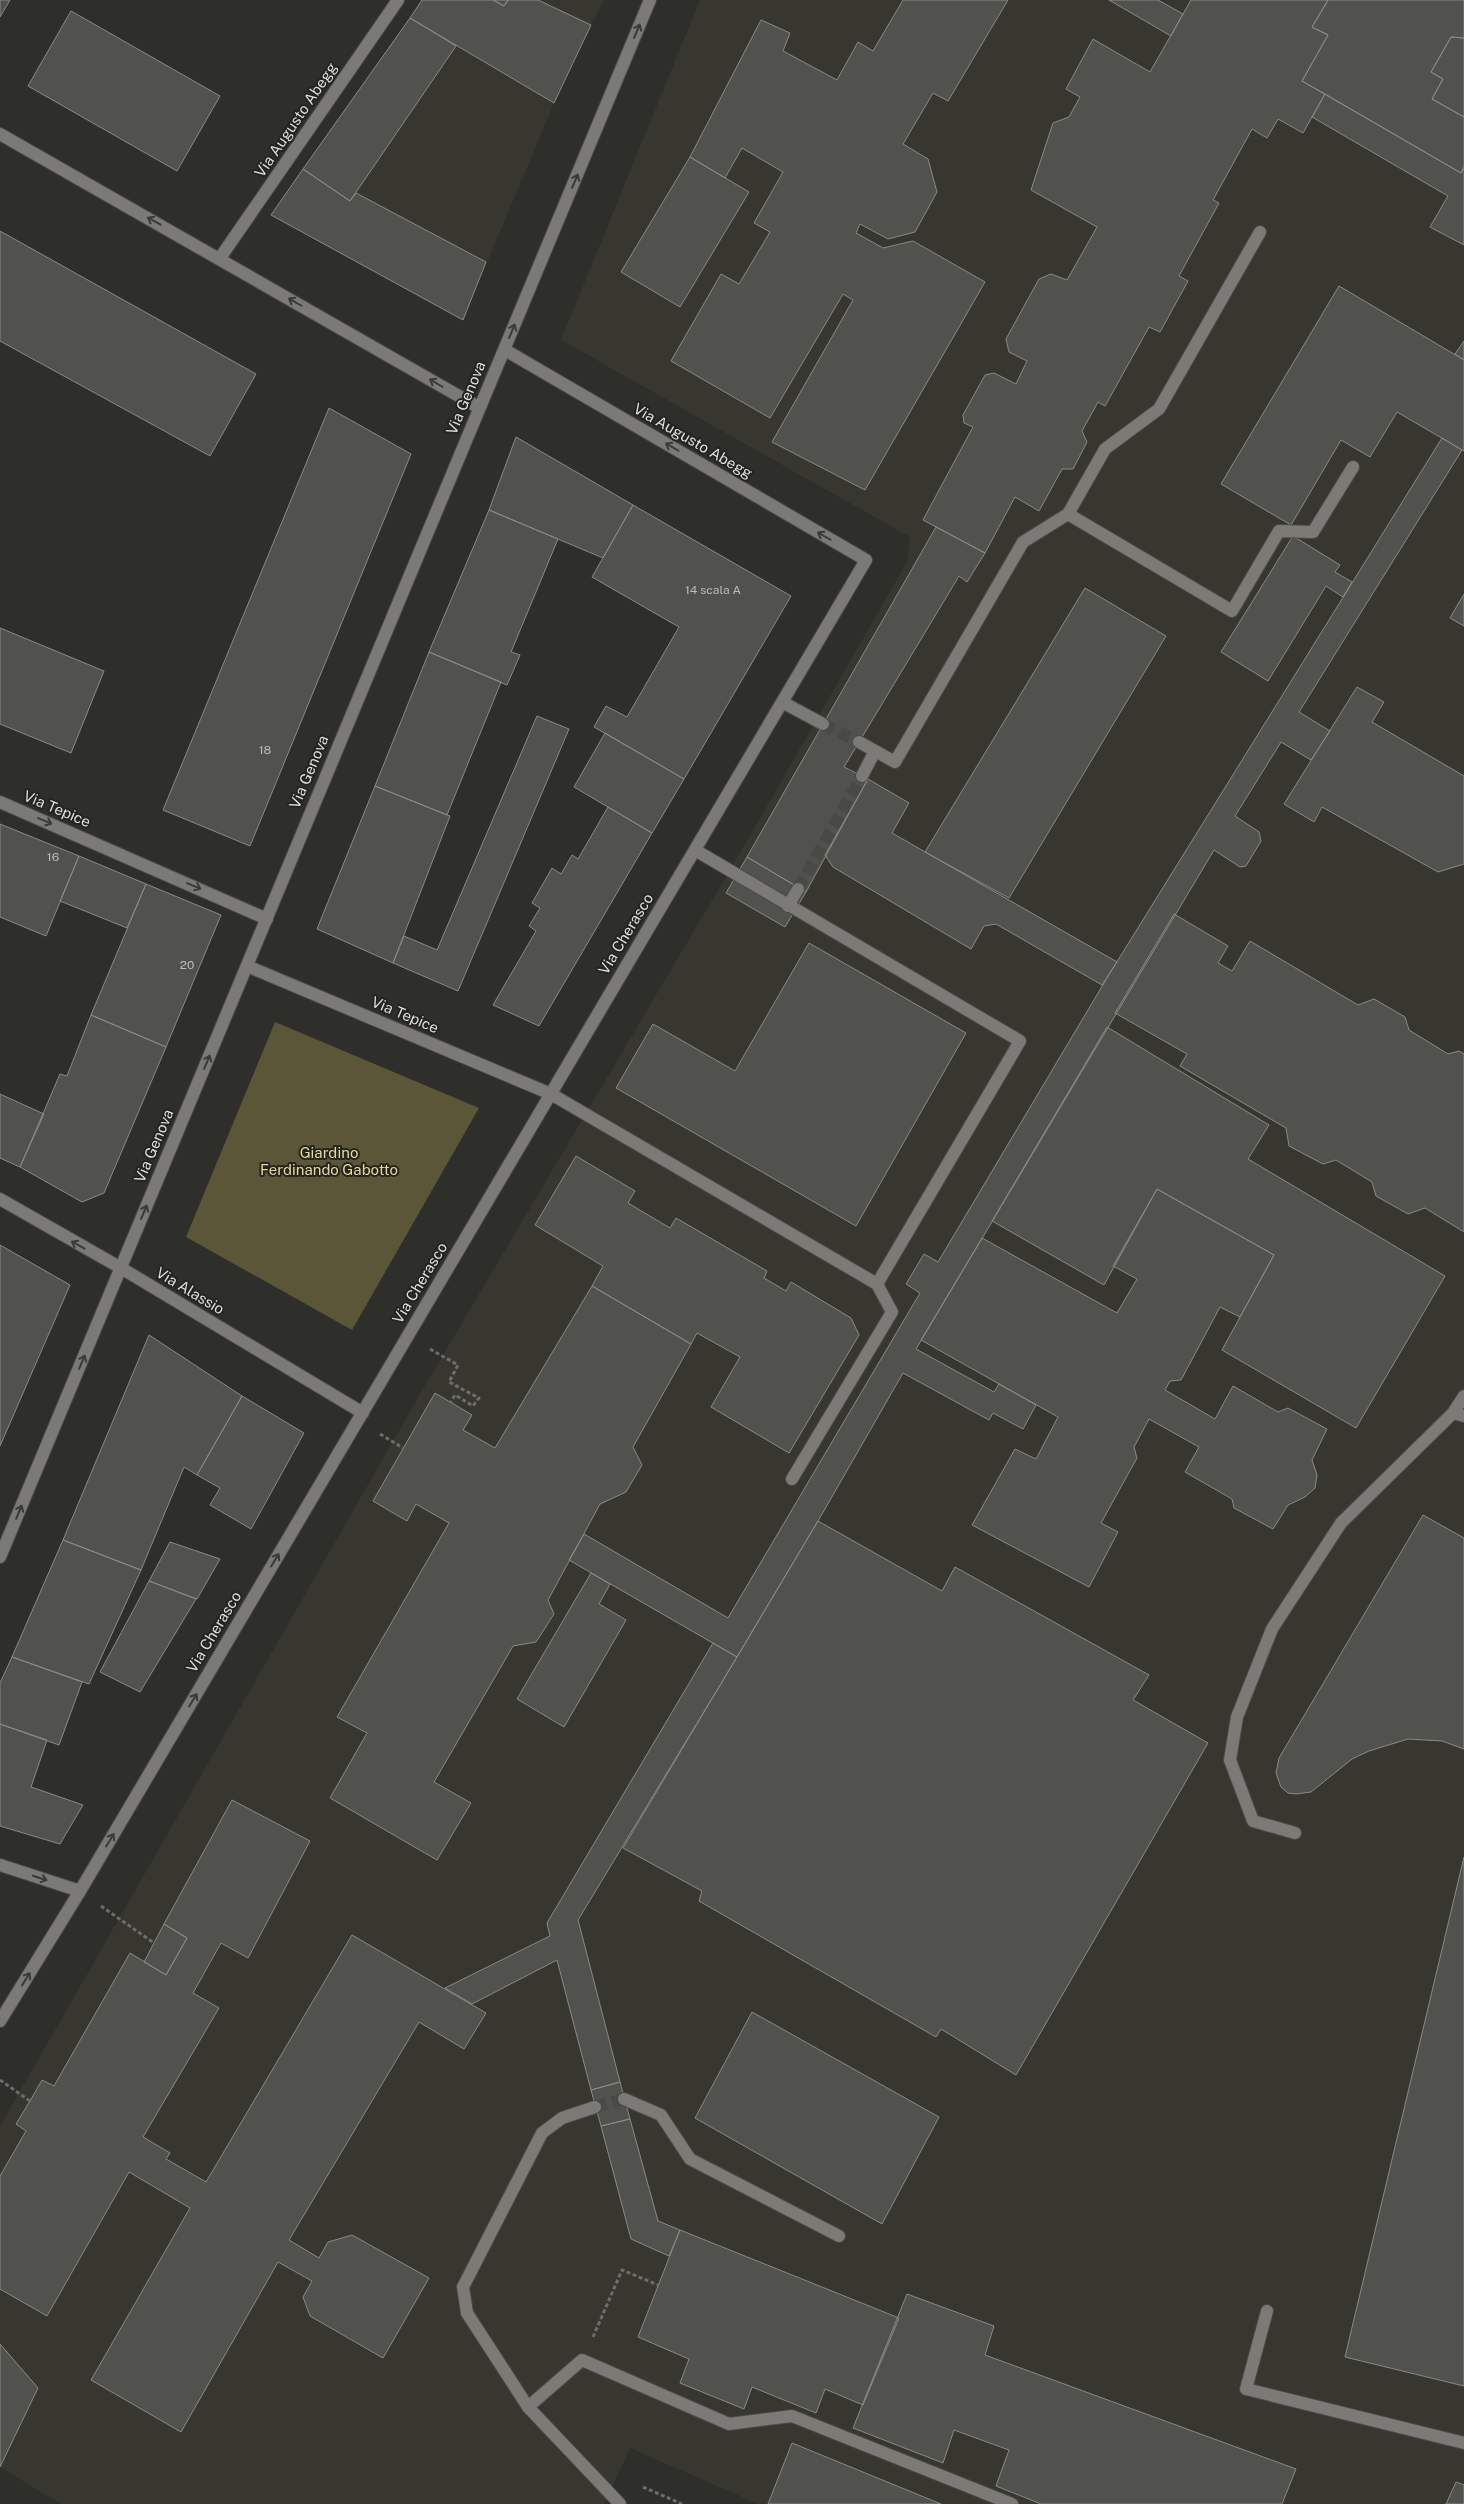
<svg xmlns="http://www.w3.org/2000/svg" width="1464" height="2504" viewBox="0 0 1464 2504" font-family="'Public Sans',sans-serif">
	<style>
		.built { fill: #38372f }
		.green { fill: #5b5637 }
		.building { fill: #51514d; stroke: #8a8a86 }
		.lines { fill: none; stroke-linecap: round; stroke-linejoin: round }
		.minor-tunnel { stroke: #494946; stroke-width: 12; stroke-dasharray: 12 6; stroke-linecap: butt }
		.minor-casing { stroke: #4a4a48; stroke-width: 14 }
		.path { stroke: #6c6c6a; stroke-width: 3; stroke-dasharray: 4 2.5; stroke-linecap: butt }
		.minor { stroke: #7b7a77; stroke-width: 12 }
		.oneway { stroke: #3a3a36 }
		.labels { text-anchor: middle; stroke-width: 4; stroke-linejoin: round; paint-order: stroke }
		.number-label { font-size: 12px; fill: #bcbcb9 }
		.street-label { font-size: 15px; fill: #dfdfdd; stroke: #242421 }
		.park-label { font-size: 15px; fill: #e4da98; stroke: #242421 }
	</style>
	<rect width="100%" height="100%" fill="#2e2e2b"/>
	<path class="built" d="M 538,0 L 604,0 L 591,25 Z
		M 700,0 L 1464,0 L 1464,2504 L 758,2504 L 630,2448 L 604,2504 L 61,2504 L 0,2467 L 0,2126 L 420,1394 L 740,853 L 907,562 L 910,537 L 561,340 Z
		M 410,18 L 554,103 L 463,320 L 271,215 Z"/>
	<path class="green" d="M 275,1022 L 479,1108 L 352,1330 L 186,1237 Z"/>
	<path class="building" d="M 0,0 L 10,0 L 0,17 Z
		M 422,0 L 493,0 L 504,6 L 508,0 L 538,0 L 591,25 L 554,103 L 410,18 Z
		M 493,0 L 508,0 L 504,6 Z
		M 903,0 L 1008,0 L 948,101 L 933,93 L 903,144 L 928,159 L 937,192 L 915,232 L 888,239 L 860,224 L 856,233 L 883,248 L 913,241 L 985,282 L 865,490 L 772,442 L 853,300 L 843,294 L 770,418 L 671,361 L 721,274 L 739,284 L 770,232 L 754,223 L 783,172 L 742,148 L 725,178 L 690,157 L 761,20 L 790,33 L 783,51 L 837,80 L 858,42 L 873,51 Z
		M 1109,0 L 1158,0 L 1183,14 L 1171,36 Z
		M 1191,0 L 1328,0 L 1312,27 L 1328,35 L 1302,81 L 1325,94 L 1303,133 L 1278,119 L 1267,138 L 1252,129 L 1213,200 L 1219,203 L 1179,276 L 1188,281 L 1160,332 L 1149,327 L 1105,406 L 1098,402 L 1082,431 L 1087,442 L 1073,469 L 1062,469 L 1039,511 L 1015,497 L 985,553 L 923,520 L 973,427 L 964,423 L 963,415 L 985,375 L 994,373 L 1016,384 L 1027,361 L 1009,352 L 1006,339 L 1039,279 L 1051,274 L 1067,280 L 1097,227 L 1031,190 L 1053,123 L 1069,117 L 1080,97 L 1066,89 L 1093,39 L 1150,72 Z
		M 1328,0 L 1464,0 L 1464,38 L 1451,37 L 1431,72 L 1443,79 L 1432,99 L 1464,117 L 1464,167 L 1461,173 L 1302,81 L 1328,35 L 1312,27 Z
		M 71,11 L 220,96 L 177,171 L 28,86 Z
		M 410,18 L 456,46 L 350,201 L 303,169 Z
		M 1451,37 L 1464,38 L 1464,117 L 1432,99 L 1443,79 L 1431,72 Z
		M 1325,94 L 1461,173 L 1464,167 L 1464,245 L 1430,227 L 1448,196 L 1312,117 Z
		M 690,157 L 749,192 L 680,307 L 621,272 Z
		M 303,169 L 350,201 L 356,193 L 486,262 L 463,320 L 271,215 Z
		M 0,231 L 256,374 L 210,456 L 0,341 Z
		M 1339,286 L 1464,360 L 1464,451 L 1397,412 L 1370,457 L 1341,440 L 1291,525 L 1221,484 Z
		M 1464,341 L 1464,360 L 1455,354 Z
		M 329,408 L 411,454 L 250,846 L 163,810 Z
		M 516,437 L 633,505 L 603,558 L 489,510 Z
		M 1442,438 L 1462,450 L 1299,712 L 1330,731 L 1311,760 L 1281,742 L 1235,816 L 1259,832 L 1261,841 L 1246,866 L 1240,867 L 1214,850 L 916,1349 L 994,1392 L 999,1384 L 1036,1405 L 1023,1429 L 993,1413 L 989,1420 L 903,1373 L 818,1521 L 737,1657 L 569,1560 L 584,1534 L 728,1618 L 920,1293 L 906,1284 L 924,1254 L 938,1262 L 1110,973 Z
		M 633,505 L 791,596 L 684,779 L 594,727 L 606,706 L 627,717 L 679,627 L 592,577 Z
		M 489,510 L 558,539 L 511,652 L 520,655 L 507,685 L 429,652 Z
		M 936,527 L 985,553 L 967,582 L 959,576 L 844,767 L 868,779 L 806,892 L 747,857 Z
		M 1293,536 L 1340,565 L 1335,572 L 1352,582 L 1343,597 L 1326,586 L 1268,681 L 1221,652 Z
		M 1085,588 L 1166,636 L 1009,898 L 925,852 Z
		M 1464,594 L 1464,626 L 1450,618 Z
		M 0,628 L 104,671 L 71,753 L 0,724 Z
		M 429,652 L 501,682 L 447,815 L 375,786 Z
		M 1357,687 L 1384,702 L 1372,722 L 1464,776 L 1464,864 L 1438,872 L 1322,807 L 1314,822 L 1284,804 Z
		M 537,716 L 569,729 L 458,991 L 393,963 L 404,936 L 437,950 Z
		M 605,733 L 684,779 L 652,833 L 574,787 Z
		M 868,779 L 909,803 L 892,833 L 1117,962 L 1102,985 L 996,924 L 984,926 L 971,949 L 833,867 L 825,855 Z
		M 375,786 L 450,816 L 393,963 L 317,929 Z
		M 608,807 L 652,833 L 539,1026 L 493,1005 L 536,931 L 529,926 L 540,908 L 532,903 L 552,868 L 561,874 L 572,855 L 578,859 Z
		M 0,824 L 79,856 L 46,936 L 0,917 Z
		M 79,856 L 146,884 L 127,928 L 60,901 Z
		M 747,857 L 806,892 L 785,927 L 726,893 Z
		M 146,884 L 221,915 L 166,1047 L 91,1015 Z
		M 1174,914 L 1228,946 L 1218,963 L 1232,971 L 1250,941 L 1358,1005 L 1374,999 L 1405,1017 L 1409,1030 L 1448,1054 L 1459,1051 L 1464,1054 L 1464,1232 L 1425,1208 L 1408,1214 L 1376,1196 L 1372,1182 L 1336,1160 L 1323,1164 L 1289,1146 L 1286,1128 L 1180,1066 L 1187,1054 L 1115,1013 Z
		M 809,943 L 966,1033 L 856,1226 L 616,1088 L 653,1024 L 735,1071 Z
		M 91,1015 L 166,1047 L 104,1193 L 82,1202 L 20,1167 L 60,1074 L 67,1076 Z
		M 1107,1027 L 1269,1125 L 1248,1159 L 1445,1276 L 1356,1428 L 1222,1350 L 1274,1255 L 1157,1189 L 1104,1285 L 992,1221 Z
		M 0,1094 L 44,1114 L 20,1167 L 0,1158 Z
		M 576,1156 L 635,1191 L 628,1203 L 670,1228 L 676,1218 L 767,1271 L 764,1278 L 786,1291 L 791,1282 L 851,1318 L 859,1335 L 789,1453 L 711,1407 L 740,1357 L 697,1333 L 691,1344 L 592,1286 L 603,1266 L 535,1225 Z
		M 1157,1189 L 1274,1255 L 1240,1317 L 1220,1307 L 1181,1380 L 1170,1381 L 1165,1390 L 1215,1419 L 1233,1386 L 1278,1412 L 1288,1408 L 1327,1429 L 1312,1460 L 1317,1475 L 1315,1488 L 1305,1497 L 1288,1505 L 1273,1529 L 1234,1508 L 1232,1499 L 1185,1472 L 1199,1447 L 1149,1419 L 1134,1447 L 1137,1458 L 1101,1523 L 1118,1532 L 1089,1587 L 972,1525 L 1015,1449 L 1036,1459 L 1058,1417 L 921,1340 L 982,1238 L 1117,1313 L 1137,1279 L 1113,1266 Z
		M 0,1245 L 70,1285 L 0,1446 Z
		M 592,1286 L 691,1344 L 633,1447 L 642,1465 L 626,1492 L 600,1504 L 548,1600 L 554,1614 L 536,1642 L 513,1646 L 434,1782 L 471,1803 L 437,1860 L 330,1798 L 367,1733 L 337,1717 L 449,1523 L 416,1504 L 407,1521 L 373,1501 L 435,1393 L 472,1415 L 463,1430 L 495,1448 Z
		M 149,1335 L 242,1396 L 197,1475 L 184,1467 L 141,1570 L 63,1540 Z
		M 242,1396 L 304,1433 L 251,1529 L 210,1505 L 220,1488 L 197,1475 Z
		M 1423,1515 L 1464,1538 L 1464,1749 L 1442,1741 L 1408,1739 L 1369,1751 L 1352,1759 L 1311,1792 L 1296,1794 L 1288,1793 L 1281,1787 L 1276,1773 L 1279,1758 Z
		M 818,1521 L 942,1591 L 955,1567 L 1149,1675 L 1133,1700 L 1208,1743 L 1016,2075 L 941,2029 L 936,2037 L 699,1901 L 702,1891 L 623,1848 Z
		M 63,1540 L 141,1570 L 89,1684 L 12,1657 Z
		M 170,1542 L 220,1559 L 197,1599 L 149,1581 Z
		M 591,1573 L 610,1584 L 599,1604 L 626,1620 L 564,1727 L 517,1699 Z
		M 149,1581 L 196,1599 L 140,1692 L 100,1672 Z
		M 713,1643 L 737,1657 L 578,1920 L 620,2082 L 591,2090 L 557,1960 L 472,2004 L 445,1988 L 550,1936 L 547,1923 Z
		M 12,1657 L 82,1682 L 59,1745 L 0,1724 L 0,1683 Z
		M 0,1724 L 47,1740 L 31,1787 L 83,1805 L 60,1844 L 0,1826 Z
		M 232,1800 L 310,1841 L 248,1958 L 221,1943 L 193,1993 L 219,2008 L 143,2137 L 170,2153 L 166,2159 L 206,2182 L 352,1935 L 486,2013 L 464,2049 L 419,2022 L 289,2240 L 319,2258 L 328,2242 L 352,2235 L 429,2278 L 383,2358 L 310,2316 L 303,2297 L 312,2281 L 278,2262 L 181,2432 L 91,2380 L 190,2208 L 129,2172 L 47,2316 L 0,2289 L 0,2176 L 26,2131 L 16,2124 L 30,2101 L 42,2080 L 54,2086 L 130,1953 L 166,1975 L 187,1938 L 164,1924 Z
		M 1464,1857 L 1464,2386 L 1345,2357 Z
		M 164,1924 L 187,1938 L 166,1975 L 144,1962 Z
		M 752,2012 L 939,2117 L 882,2224 L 695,2118 Z
		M 620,2082 L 630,2119 L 601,2126 L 591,2090 Z
		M 630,2119 L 658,2221 L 680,2230 L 669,2256 L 631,2239 L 601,2126 Z
		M 680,2230 L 899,2318 L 863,2405 L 825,2389 L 816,2413 L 752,2387 L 744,2409 L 680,2383 L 689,2359 L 638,2337 Z
		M 907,2294 L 994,2326 L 985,2355 L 1296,2469 L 1282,2504 L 1041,2504 L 996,2486 L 1009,2450 L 954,2430 L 943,2463 L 853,2428 Z
		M 0,2344 L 38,2388 L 0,2467 Z
		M 792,2443 L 941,2504 L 768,2504 Z
		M 1456,2482 L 1464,2485 L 1464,2504 L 1446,2504 Z"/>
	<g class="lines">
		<path class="minor-tunnel" d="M 823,724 L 859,742
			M 798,889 L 862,776
			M 595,2107 L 624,2099"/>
		<g class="minor-casing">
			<path id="minor" d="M 0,134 L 478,407
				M 1260,232 L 1159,409 L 1105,449 L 1068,514 L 1232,611 L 1279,531 L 1313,532 L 1353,467
				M 220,258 L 398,0
				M 782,702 L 823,724
				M 859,742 L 895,762 L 1023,542 L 1068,514
				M 862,776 L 875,751
				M 0,802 L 267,919
				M 695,850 L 1020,1041 L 877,1284
				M 788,906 L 798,889
				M 247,966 L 551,1094 L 877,1284 L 892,1312 L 792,1479
				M 0,1199 L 121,1268 L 363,1413
				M 1464,1396 L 1453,1413 L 1464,1416
				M 0,1557 L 650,0
				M 1295,1833 L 1253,1821 L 1230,1760 L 1237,1717 L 1272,1629 L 1341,1523 L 1453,1413
				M 0,1865 L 80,1891
				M 0,2021 L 80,1891 L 866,560 L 505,350
				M 624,2099 L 661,2115 L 690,2159 L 839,2236
				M 1267,2311 L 1246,2389 L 1464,2443
				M 528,2407 L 467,2313 L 463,2287 L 542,2133 L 562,2118 L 595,2107
				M 620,2504 L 528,2407 L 582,2360 L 729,2424 L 792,2416 L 1012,2504"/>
		</g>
		<path class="path" d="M 430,1349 L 458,1365 L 449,1382 L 479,1398 L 473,1406 L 455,1395 L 451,1402
			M 380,1434 L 403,1448
			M 101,1906 L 154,1943
			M 0,2080 L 30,2101
			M 593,2337 L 622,2270 L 658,2285
			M 643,2487 L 682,2504"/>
		<use href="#minor" class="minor"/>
	</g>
	<defs><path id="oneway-shaft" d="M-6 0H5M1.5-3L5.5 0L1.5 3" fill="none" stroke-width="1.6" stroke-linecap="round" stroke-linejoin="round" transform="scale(1.25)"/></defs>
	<g class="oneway">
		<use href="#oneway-shaft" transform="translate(637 31) rotate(-67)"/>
		<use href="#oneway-shaft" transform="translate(575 181) rotate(-67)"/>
		<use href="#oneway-shaft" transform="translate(154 221) rotate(-151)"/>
		<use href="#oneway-shaft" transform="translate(295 302) rotate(-150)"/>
		<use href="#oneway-shaft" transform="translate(512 331) rotate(-67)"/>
		<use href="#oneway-shaft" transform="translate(436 383) rotate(-150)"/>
		<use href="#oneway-shaft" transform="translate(672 447) rotate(-150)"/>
		<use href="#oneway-shaft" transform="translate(824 536) rotate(-150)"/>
		<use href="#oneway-shaft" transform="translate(45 821) rotate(23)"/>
		<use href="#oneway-shaft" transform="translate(194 886) rotate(23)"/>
		<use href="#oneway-shaft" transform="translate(207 1062) rotate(-67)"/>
		<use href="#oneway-shaft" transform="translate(144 1212) rotate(-67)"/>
		<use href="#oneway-shaft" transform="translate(78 1245) rotate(-151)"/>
		<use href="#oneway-shaft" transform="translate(82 1362) rotate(-67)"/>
		<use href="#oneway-shaft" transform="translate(19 1512) rotate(-67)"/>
		<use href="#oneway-shaft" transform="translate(275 1560) rotate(-59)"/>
		<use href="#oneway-shaft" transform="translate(193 1700) rotate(-59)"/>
		<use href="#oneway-shaft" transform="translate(110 1840) rotate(-59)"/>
		<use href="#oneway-shaft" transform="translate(40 1878) rotate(18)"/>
		<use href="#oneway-shaft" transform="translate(26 1979) rotate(-58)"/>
	</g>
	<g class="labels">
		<g class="number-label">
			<text x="713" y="594">14 scala A</text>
			<text x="265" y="754">18</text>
			<text x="53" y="861">16</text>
			<text x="187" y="969">20</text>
		</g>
		<g class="street-label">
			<text transform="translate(296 120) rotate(-56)" y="5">Via Augusto Abegg</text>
			<text transform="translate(466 398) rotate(-67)" y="5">Via Genova</text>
			<text transform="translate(693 441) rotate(30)" y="5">Via Augusto Abegg</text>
			<text transform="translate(309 772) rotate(-67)" y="5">Via Genova</text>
			<text transform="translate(57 809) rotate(23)" y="5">Via Tepice</text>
			<text transform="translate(626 934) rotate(-59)" y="5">Via Cherasco</text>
			<text transform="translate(405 1015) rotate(23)" y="5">Via Tepice</text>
			<text transform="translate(154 1146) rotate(-67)" y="5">Via Genova</text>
			<text transform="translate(420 1283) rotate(-59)" y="5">Via Cherasco</text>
			<text transform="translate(190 1291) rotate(31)" y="5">Via Alassio</text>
			<text transform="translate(214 1632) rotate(-59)" y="5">Via Cherasco</text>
		</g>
		<g class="park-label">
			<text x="329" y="1158">Giardino<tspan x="329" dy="17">Ferdinando Gabotto</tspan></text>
		</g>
	</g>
</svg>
